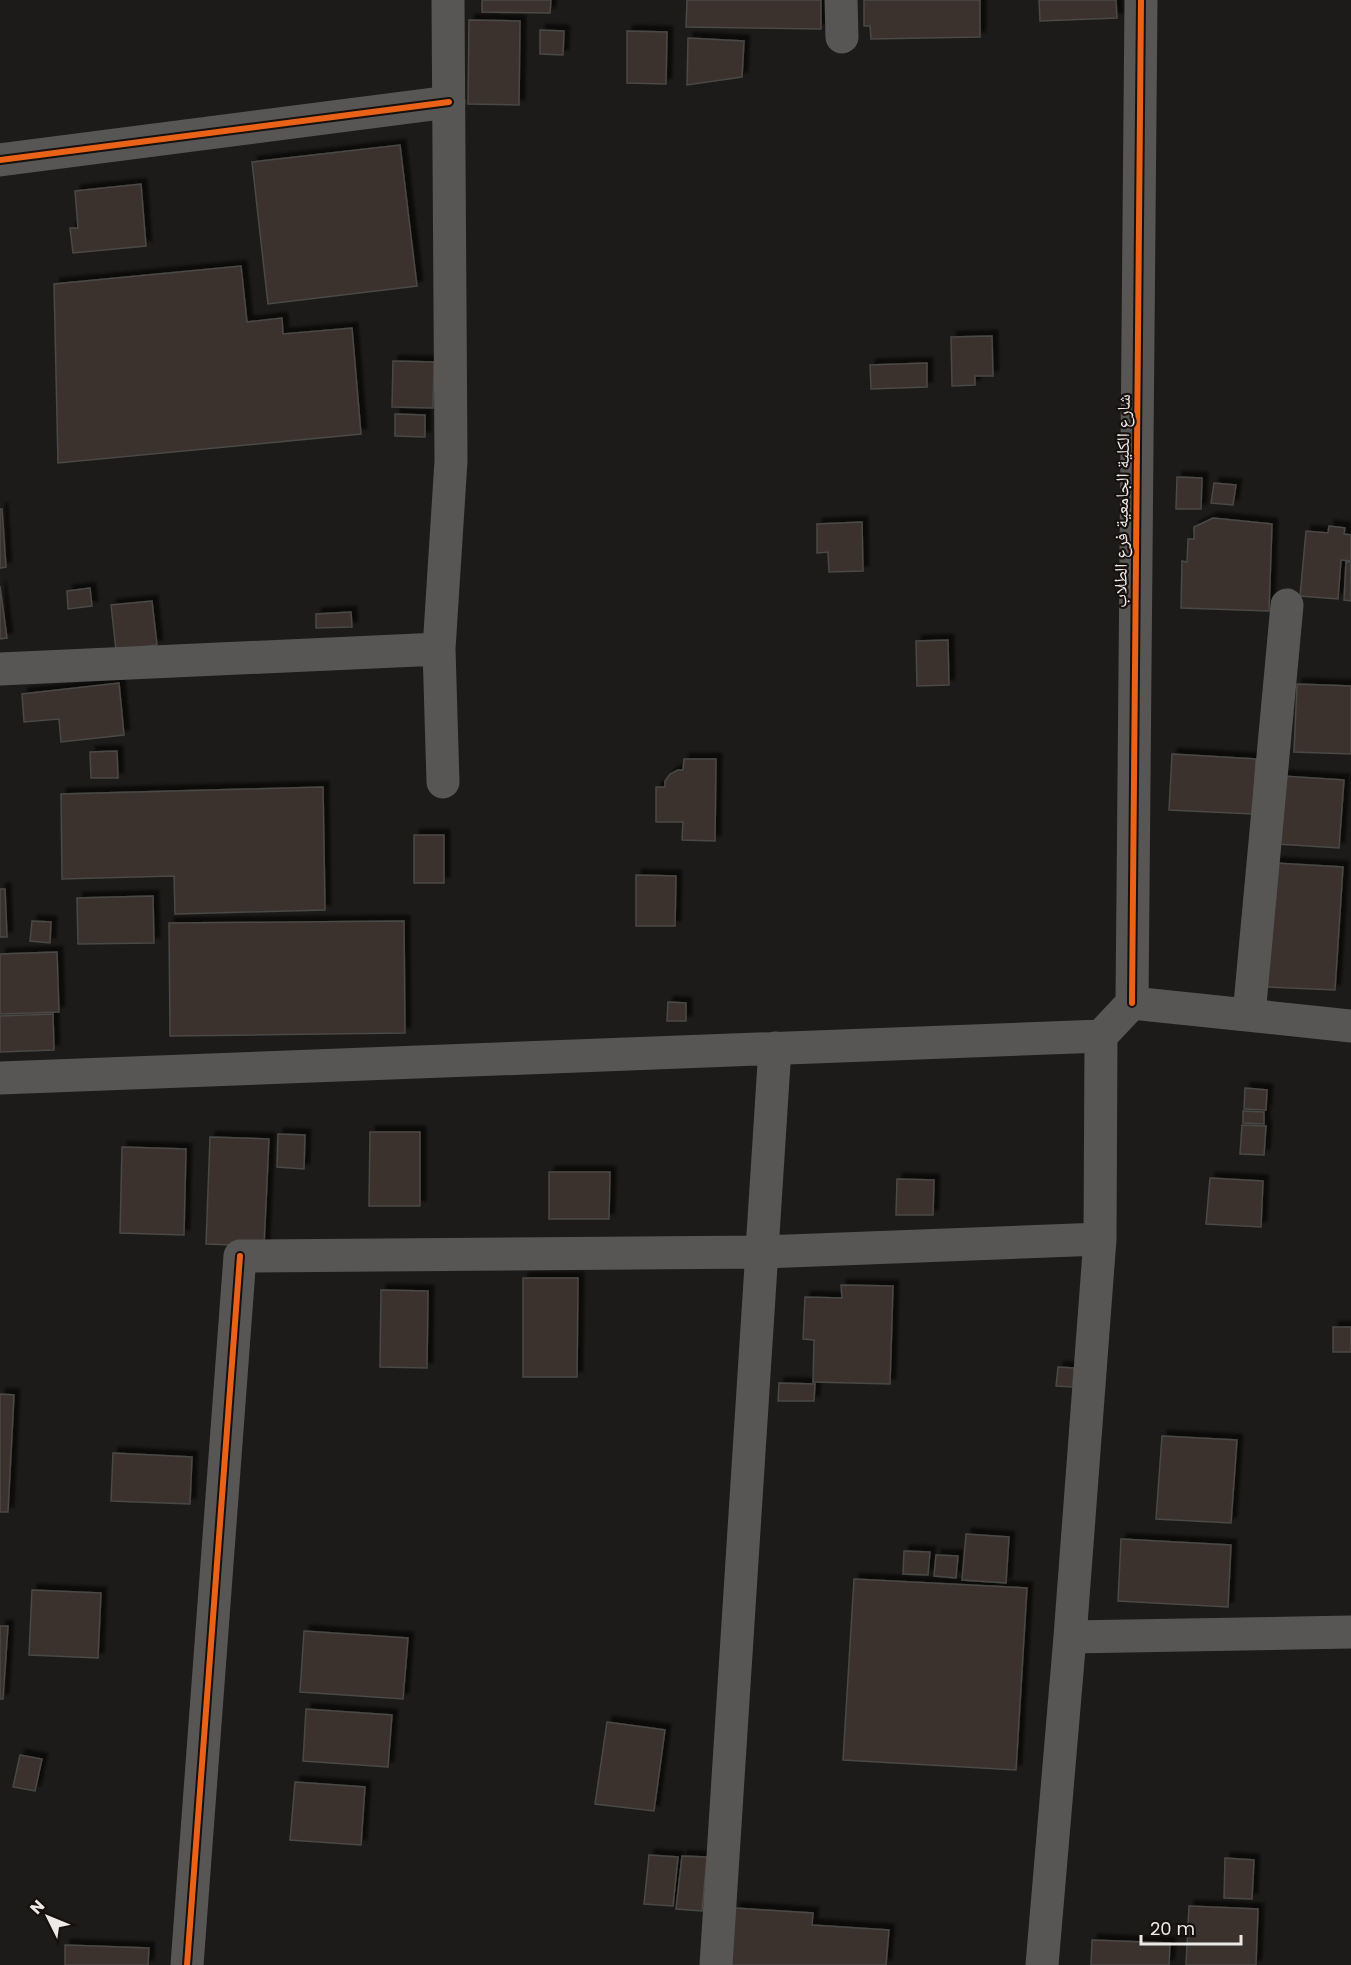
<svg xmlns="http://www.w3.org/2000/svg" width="1351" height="1965" viewBox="0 0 1351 1965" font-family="Poppins,'Noto Naskh Arabic',sans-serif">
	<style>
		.building { fill: #3b322d; stroke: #4a4846; stroke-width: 1.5; filter: url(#shadow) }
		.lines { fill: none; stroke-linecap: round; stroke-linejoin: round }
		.minor { stroke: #575655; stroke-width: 33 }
		.cycleway-casing { stroke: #16110f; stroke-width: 10 }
		.cycleway { stroke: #ea6118; stroke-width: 6 }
		.labels { text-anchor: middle; stroke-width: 4.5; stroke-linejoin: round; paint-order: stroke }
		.street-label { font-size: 18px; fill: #ece9e7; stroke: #16110f }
	</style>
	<defs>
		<filter id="shadow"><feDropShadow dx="5.5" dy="-5.5" stdDeviation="1.5" flood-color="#0009"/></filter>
	</defs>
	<rect width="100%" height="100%" fill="#1d1b19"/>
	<path class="building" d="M 482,0 L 551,0 L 550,13 L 482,12 Z
		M 687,0 L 821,0 L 821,29 L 686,27 Z
		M 864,0 L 980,0 L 980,37 L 871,39 L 870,26 L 864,26 Z
		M 1039,0 L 1116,0 L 1117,18 L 1040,21 Z
		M 469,20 L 520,21 L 519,105 L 468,104 Z
		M 540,30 L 564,31 L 563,55 L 540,54 Z
		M 627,31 L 667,32 L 666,84 L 627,83 Z
		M 688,38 L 744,41 L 742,77 L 687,85 Z
		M 400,145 L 417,286 L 268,304 L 252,162 Z
		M 141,184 L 146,246 L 73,253 L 70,228 L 78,228 L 75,191 Z
		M 241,266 L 247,322 L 282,318 L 283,334 L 352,328 L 361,434 L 58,463 L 54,284 Z
		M 992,336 L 993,376 L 975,376 L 975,385 L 952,386 L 951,337 Z
		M 393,361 L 434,362 L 433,408 L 392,407 Z
		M 927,363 L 927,387 L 871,389 L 870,365 Z
		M 395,414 L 425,415 L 425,437 L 395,436 Z
		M 1177,477 L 1202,478 L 1201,509 L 1176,509 Z
		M 1214,483 L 1236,485 L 1233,505 L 1211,503 Z
		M 0,509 L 2,509 L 6,567 L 0,568 Z
		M 1213,518 L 1272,524 L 1269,611 L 1181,608 L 1182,561 L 1187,562 L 1188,539 L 1194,539 L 1194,527 Z
		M 862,522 L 863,571 L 829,572 L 828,552 L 817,553 L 817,524 Z
		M 1329,526 L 1345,528 L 1344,534 L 1351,535 L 1351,561 L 1341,560 L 1338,599 L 1300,596 L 1306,531 L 1328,533 Z
		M 1346,562 L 1351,562 L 1351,601 L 1344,600 Z
		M 0,586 L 7,638 L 0,639 Z
		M 90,588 L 92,606 L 68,609 L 67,591 Z
		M 152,601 L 157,645 L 116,650 L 111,605 Z
		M 351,612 L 352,627 L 316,628 L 316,614 Z
		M 948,640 L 949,685 L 917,686 L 916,641 Z
		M 119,683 L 124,735 L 61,742 L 59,719 L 24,722 L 22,694 Z
		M 1297,684 L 1351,686 L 1351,754 L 1294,752 Z
		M 117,751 L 118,778 L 91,778 L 90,752 Z
		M 1172,754 L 1256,759 L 1253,814 L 1169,810 Z
		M 684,759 L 716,759 L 715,841 L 682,840 L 683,822 L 656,822 L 656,787 L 665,787 L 665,781 L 670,774 L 678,770 L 683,770 Z
		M 1282,776 L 1344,780 L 1339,848 L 1277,844 Z
		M 323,787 L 325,910 L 175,914 L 174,876 L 62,879 L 61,794 Z
		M 414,835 L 444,835 L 444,883 L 414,883 Z
		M 1275,863 L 1343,867 L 1335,990 L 1267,987 Z
		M 636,875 L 676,876 L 675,926 L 636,926 Z
		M 0,889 L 5,889 L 7,937 L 0,937 Z
		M 153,896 L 154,943 L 78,944 L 77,898 Z
		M 32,921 L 51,922 L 50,943 L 30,941 Z
		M 404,921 L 405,1033 L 170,1036 L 169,923 Z
		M 57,952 L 59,1012 L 0,1014 L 0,954 Z
		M 668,1002 L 686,1003 L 686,1021 L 667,1021 Z
		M 53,1014 L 54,1050 L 0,1052 L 0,1016 Z
		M 1245,1088 L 1267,1090 L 1266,1110 L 1244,1109 Z
		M 1243,1111 L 1264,1112 L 1264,1124 L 1243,1123 Z
		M 1242,1125 L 1266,1126 L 1264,1155 L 1240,1154 Z
		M 370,1132 L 420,1132 L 420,1206 L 369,1206 Z
		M 278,1134 L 305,1135 L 304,1169 L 277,1167 Z
		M 210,1137 L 269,1139 L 264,1246 L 206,1244 Z
		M 122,1147 L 186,1149 L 184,1235 L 120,1233 Z
		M 549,1172 L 610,1172 L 609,1219 L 549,1219 Z
		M 1210,1178 L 1263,1181 L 1261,1227 L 1206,1224 Z
		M 897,1179 L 934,1180 L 933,1215 L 896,1215 Z
		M 523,1278 L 578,1278 L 577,1377 L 523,1377 Z
		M 841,1285 L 893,1286 L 890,1384 L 813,1382 L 814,1340 L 803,1339 L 805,1297 L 842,1298 Z
		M 381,1290 L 428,1291 L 427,1368 L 380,1367 Z
		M 1333,1327 L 1351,1327 L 1351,1352 L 1333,1352 Z
		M 1058,1367 L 1074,1368 L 1073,1387 L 1056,1386 Z
		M 779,1383 L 815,1384 L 814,1401 L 778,1401 Z
		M 0,1394 L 14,1395 L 8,1512 L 0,1512 Z
		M 1162,1436 L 1237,1440 L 1231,1523 L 1156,1519 Z
		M 113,1453 L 192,1457 L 190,1504 L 111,1501 Z
		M 966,1534 L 1009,1537 L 1006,1583 L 962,1580 Z
		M 1121,1539 L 1231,1545 L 1228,1607 L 1118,1601 Z
		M 904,1551 L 930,1552 L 928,1575 L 903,1574 Z
		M 936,1555 L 958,1556 L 956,1578 L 934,1576 Z
		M 854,1579 L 1027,1588 L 1016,1770 L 843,1760 Z
		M 32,1590 L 101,1593 L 98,1658 L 29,1655 Z
		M 0,1626 L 8,1626 L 3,1699 L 0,1699 Z
		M 304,1631 L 408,1638 L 403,1699 L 300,1692 Z
		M 306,1709 L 392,1715 L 388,1767 L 303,1761 Z
		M 607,1722 L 665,1730 L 654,1811 L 595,1804 Z
		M 20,1755 L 42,1759 L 35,1791 L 13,1787 Z
		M 295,1782 L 365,1787 L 361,1845 L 290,1840 Z
		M 649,1855 L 678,1857 L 673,1906 L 644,1904 Z
		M 682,1856 L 707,1857 L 702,1911 L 676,1909 Z
		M 1225,1858 L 1254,1860 L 1252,1899 L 1224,1898 Z
		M 1189,1906 L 1258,1909 L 1256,1965 L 1186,1965 Z
		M 735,1908 L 813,1913 L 812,1925 L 889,1930 L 886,1965 L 731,1965 Z
		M 1092,1940 L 1170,1943 L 1169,1965 L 1091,1965 Z
		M 65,1945 L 149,1948 L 148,1965 L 65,1965 Z"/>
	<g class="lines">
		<path class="minor" d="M 841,0 L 842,37
			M 0,160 L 449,102
			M 0,669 L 439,649
			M 443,782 L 439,649 L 451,461 L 448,0
			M 1132,1003 L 1141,0
			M 1249,1015 L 1287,605
			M 0,1078 L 1101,1036
			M 1070,1637 L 1351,1632
			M 187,1965 L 240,1256 L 763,1252 L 1100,1239
			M 716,1965 L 775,1048
			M 1042,1965 L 1070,1637 L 1100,1239 L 1101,1036 L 1132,1003 L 1351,1026"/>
		<g class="cycleway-casing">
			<path id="cycleway" d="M 0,160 L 449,102
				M 1132,1003 L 1141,0
				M 187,1965 L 240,1256"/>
		</g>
		<use href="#cycleway" class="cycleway"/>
	</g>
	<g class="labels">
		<g class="street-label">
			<text transform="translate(1122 501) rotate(-89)" y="6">شارع الكلية الجامعية فرع الطلاب</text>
		</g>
	</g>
	<g transform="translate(48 1917) rotate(313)" stroke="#16110f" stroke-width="4.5" paint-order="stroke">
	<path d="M0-4.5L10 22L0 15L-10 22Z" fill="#ece9e7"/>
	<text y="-9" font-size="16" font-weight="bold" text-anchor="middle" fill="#ece9e7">N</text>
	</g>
	<path d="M1141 1935v9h100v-9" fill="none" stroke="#ece9e7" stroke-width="3"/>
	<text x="1150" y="1935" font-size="18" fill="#ece9e7" stroke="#16110f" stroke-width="4.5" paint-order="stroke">20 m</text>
</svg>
